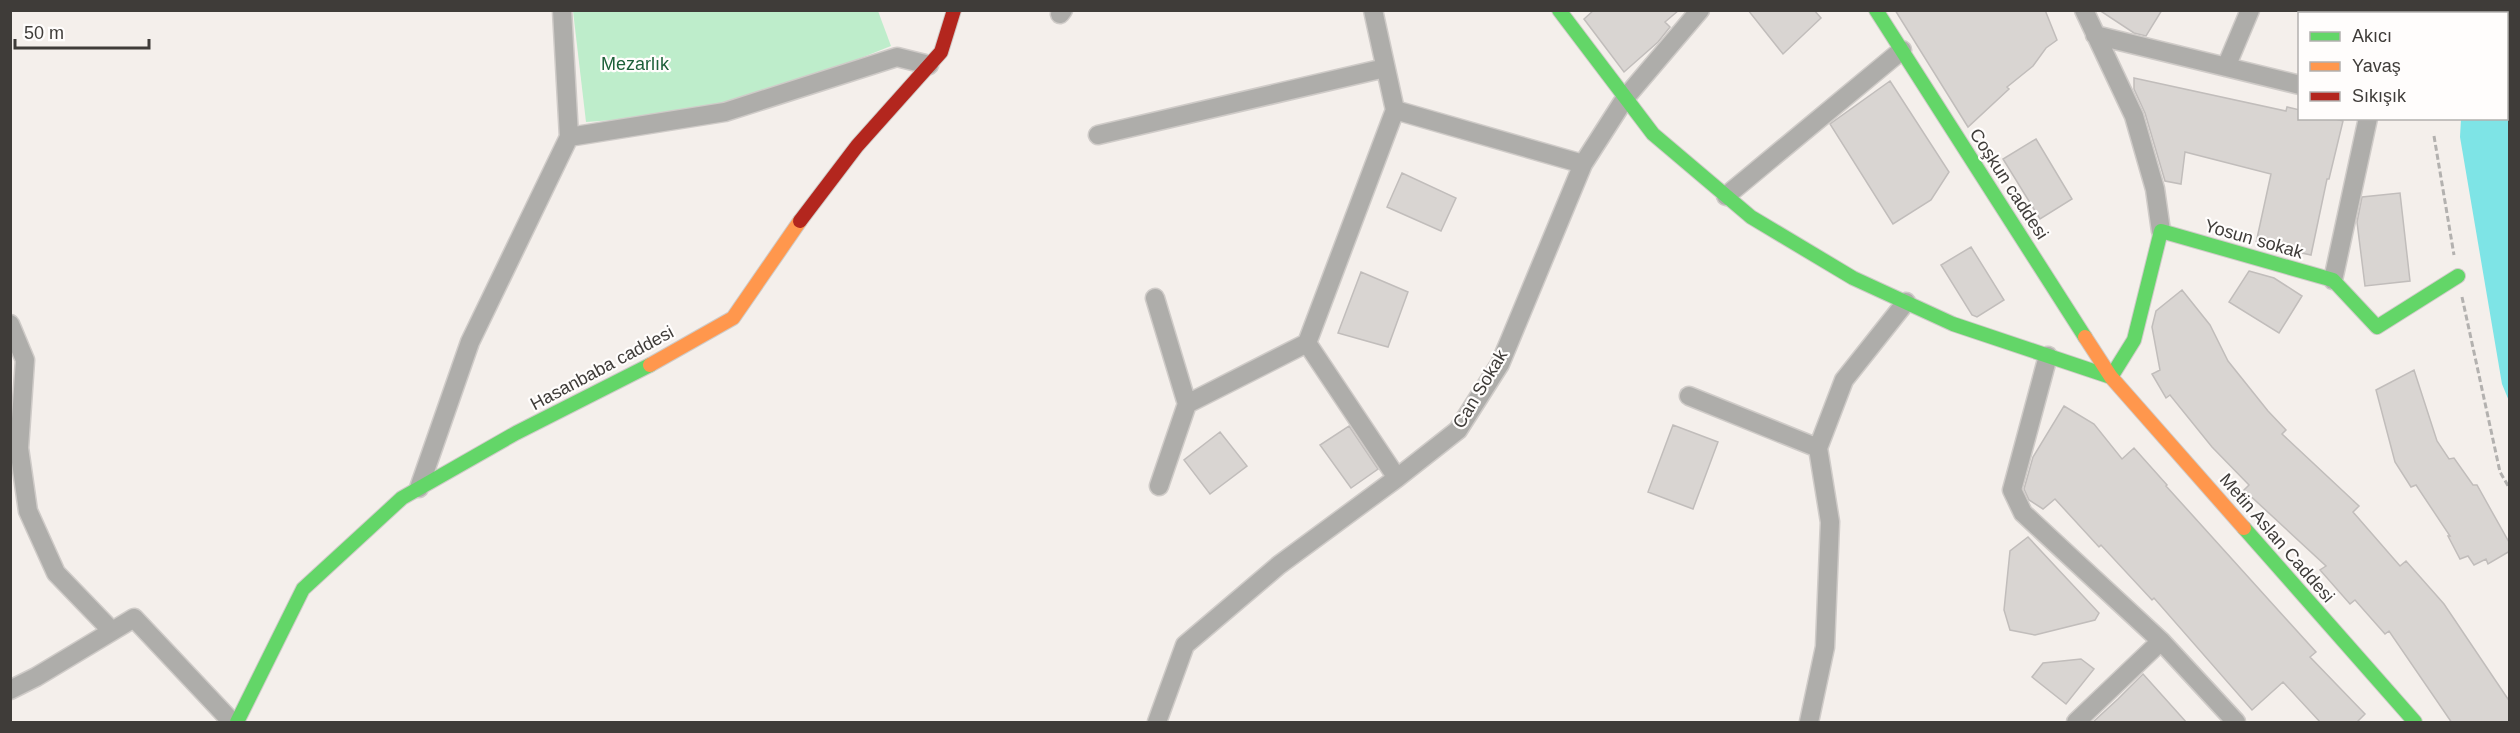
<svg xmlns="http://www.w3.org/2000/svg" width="2520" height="733" viewBox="0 0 2520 733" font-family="Helvetica,sans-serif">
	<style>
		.green { fill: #beedcb }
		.water { fill: #7ee4e6 }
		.building { fill: #d9d5d2; stroke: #c1bdbb; stroke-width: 1.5 }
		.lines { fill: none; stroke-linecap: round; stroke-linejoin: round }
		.street-casing { stroke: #cfcbc8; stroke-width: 21 }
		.fast-casing { stroke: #cfcbc8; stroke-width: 16 }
		.slow-casing { stroke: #cfcbc8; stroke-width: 16 }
		.jam-casing { stroke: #cfcbc8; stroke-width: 16 }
		.path { stroke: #b3b1af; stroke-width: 3; stroke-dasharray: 6 3; stroke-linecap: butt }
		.street { stroke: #aeadaa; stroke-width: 18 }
		.fast { stroke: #63d668; stroke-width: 14 }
		.slow { stroke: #ff974d; stroke-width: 14 }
		.jam { stroke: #b3261e; stroke-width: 14 }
		.labels { text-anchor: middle; stroke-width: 4.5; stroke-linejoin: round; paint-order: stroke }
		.park-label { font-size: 18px; fill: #1d5f39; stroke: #fffdfc }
		.street-label { font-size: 18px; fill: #3f3c39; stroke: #fffdfc }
	</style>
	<rect width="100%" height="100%" fill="#f4efeb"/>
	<path class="green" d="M 573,11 L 878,11 L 891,46 L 725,112 L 586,122 Z"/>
	<path class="water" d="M 2501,11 L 2510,11 L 2509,401 L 2502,384 L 2460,137 L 2461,119 L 2506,118 L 2506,14 L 2500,13 Z"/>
	<path class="building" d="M 1594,10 L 1679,10 L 1665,22 L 1670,27 L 1658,42 L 1624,72 L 1584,19 Z
		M 1748,10 L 1814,10 L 1821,18 L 1783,54 Z
		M 1895,10 L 2045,10 L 2057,40 L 2046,48 L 2033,66 L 2007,87 L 2009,89 L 1968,127 Z
		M 2099,10 L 2162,10 L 2146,36 L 2134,33 Z
		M 2134,78 L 2286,111 L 2287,107 L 2300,110 L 2300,118 L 2332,118 L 2343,121 L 2329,179 L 2327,179 L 2311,255 L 2256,243 L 2271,174 L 2185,152 L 2181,184 L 2165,181 L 2145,113 L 2134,89 Z
		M 1890,81 L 1949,172 L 1931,200 L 1893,224 L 1830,124 Z
		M 2036,139 L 2072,199 L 2040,219 L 2003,159 Z
		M 1402,173 L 1456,198 L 1441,231 L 1387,207 Z
		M 2400,193 L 2410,281 L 2365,286 L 2357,222 L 2362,197 Z
		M 1971,247 L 2004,300 L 1977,317 L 1972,315 L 1941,265 Z
		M 2249,271 L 2274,278 L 2302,296 L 2279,333 L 2229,302 Z
		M 1361,272 L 1408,292 L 1388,347 L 1338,333 Z
		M 2182,290 L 2210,325 L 2228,361 L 2268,411 L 2286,430 L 2282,434 L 2359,506 L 2353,512 L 2400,566 L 2406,561 L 2444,604 L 2510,702 L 2510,723 L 2452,723 L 2389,631 L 2385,634 L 2355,600 L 2350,604 L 2320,570 L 2326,566 L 2244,490 L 2249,485 L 2212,447 L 2170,395 L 2166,398 L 2152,374 L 2160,370 L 2152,327 L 2156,311 Z
		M 2414,370 L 2437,441 L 2449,459 L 2454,458 L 2473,485 L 2477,485 L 2510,544 L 2510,551 L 2488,564 L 2486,559 L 2474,565 L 2468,556 L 2460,559 L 2448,536 L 2450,536 L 2416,485 L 2411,487 L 2395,462 L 2376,390 Z
		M 2064,406 L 2094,424 L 2122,459 L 2134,448 L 2167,485 L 2166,486 L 2316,652 L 2310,657 L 2365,714 L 2356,723 L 2321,723 L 2283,682 L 2252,710 L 2154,598 L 2152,600 L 2101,545 L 2099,547 L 2055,499 L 2043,509 L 2029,500 L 2024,489 L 2033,457 Z
		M 1673,425 L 1718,442 L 1693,509 L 1648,492 Z
		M 1349,426 L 1378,469 L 1351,488 L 1320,445 Z
		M 1220,432 L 1247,466 L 1210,494 L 1184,460 Z
		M 2028,537 L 2099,613 L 2095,620 L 2035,635 L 2010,630 L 2004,610 L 2010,551 Z
		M 2081,659 L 2094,669 L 2066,704 L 2032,677 L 2043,663 Z
		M 2143,674 L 2187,723 L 2092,723 L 2118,699 Z"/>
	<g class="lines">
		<g class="street-casing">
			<path id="street" d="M 2084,10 L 2134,116 L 2155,189 L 2161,231
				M 1060,14 L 1063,10
				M 2447,14 L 2447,10
				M 2095,35 L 2300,85
				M 2226,67 L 2250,10
				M 1395,110 L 1583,164
				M 1098,135 L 1385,68
				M 569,137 L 725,112 L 897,57 L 929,65
				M 1726,196 L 1902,50
				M 2333,280 L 2368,118
				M 1155,298 L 1187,404 L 1159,486
				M 10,324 L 25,360 L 19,448 L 28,511 L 56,573 L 112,631
				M 1307,343 L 1397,478
				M 2048,356 L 2012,490 L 2023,513 L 2161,641 L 2236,722
				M 1689,396 L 1818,448
				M 1187,404 L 1307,343 L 1395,110 L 1373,10
				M 419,488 L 470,342 L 569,137 L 562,10
				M 10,690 L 36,677 L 134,618 L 232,722
				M 1157,722 L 1185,645 L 1279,565 L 1397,478 L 1458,430 L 1500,364 L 1583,164 L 1626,97 L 1700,10
				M 1809,722 L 1825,647 L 1830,522 L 1818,448 L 1844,380 L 1906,302
				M 2076,722 L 2161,641"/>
		</g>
		<g class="fast-casing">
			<path id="fast" d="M 1559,10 L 1653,134 L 1751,217 L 1853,278 L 1953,324 L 2111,377
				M 1876,10 L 2085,337
				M 2111,377 L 2134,340 L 2161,231 L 2333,280 L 2377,327 L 2458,276
				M 2244,528 L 2415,722
				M 237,722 L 303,589 L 402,498 L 516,433 L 650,365"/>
		</g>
		<g class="slow-casing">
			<path id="slow" d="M 2085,337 L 2111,377 L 2244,528
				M 650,365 L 733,318 L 800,221"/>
		</g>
		<g class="jam-casing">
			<path id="jam" d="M 800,221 L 857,146 L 941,52 L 954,10"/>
		</g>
		<path class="path" d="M 2434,136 L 2454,255
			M 2462,297 L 2500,472 L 2510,489"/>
		<use href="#street" class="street"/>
		<use href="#fast" class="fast"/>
		<use href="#slow" class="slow"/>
		<use href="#jam" class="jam"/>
	</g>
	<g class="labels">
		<g class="park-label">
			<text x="635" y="70">Mezarlık</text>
		</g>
		<g class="street-label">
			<text transform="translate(2009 184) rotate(57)" y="6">Coşkun caddesi</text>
			<text transform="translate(2254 239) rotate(16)" y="6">Yosun sokak</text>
			<text transform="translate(602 368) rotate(-28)" y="6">Hasanbaba caddesi</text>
			<text transform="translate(1480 389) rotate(-59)" y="6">Can Sokak</text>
			<text transform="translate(2277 538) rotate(49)" y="6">Metin Aslan Caddesi</text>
		</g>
	</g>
	<rect width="2520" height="733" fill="none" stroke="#3f3c39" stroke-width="24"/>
	<rect x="2298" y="12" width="210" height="108" fill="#fffdfc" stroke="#b2b0ae" stroke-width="1.5"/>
	<rect x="2310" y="32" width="30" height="9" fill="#63d668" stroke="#b2b0ae" stroke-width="1.5"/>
	<text x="2352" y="42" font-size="18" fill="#3f3c39">Akıcı</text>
	<rect x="2310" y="62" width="30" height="9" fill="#ff974d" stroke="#b2b0ae" stroke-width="1.5"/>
	<text x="2352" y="72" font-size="18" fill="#3f3c39">Yavaş</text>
	<rect x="2310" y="92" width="30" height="9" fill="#b3261e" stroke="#b2b0ae" stroke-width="1.5"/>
	<text x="2352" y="102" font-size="18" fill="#3f3c39">Sıkışık</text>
	<path d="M15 39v9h134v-9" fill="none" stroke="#3f3c39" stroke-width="3"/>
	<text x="24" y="39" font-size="18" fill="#3f3c39" stroke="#fffdfc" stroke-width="4.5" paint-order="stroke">50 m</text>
</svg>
